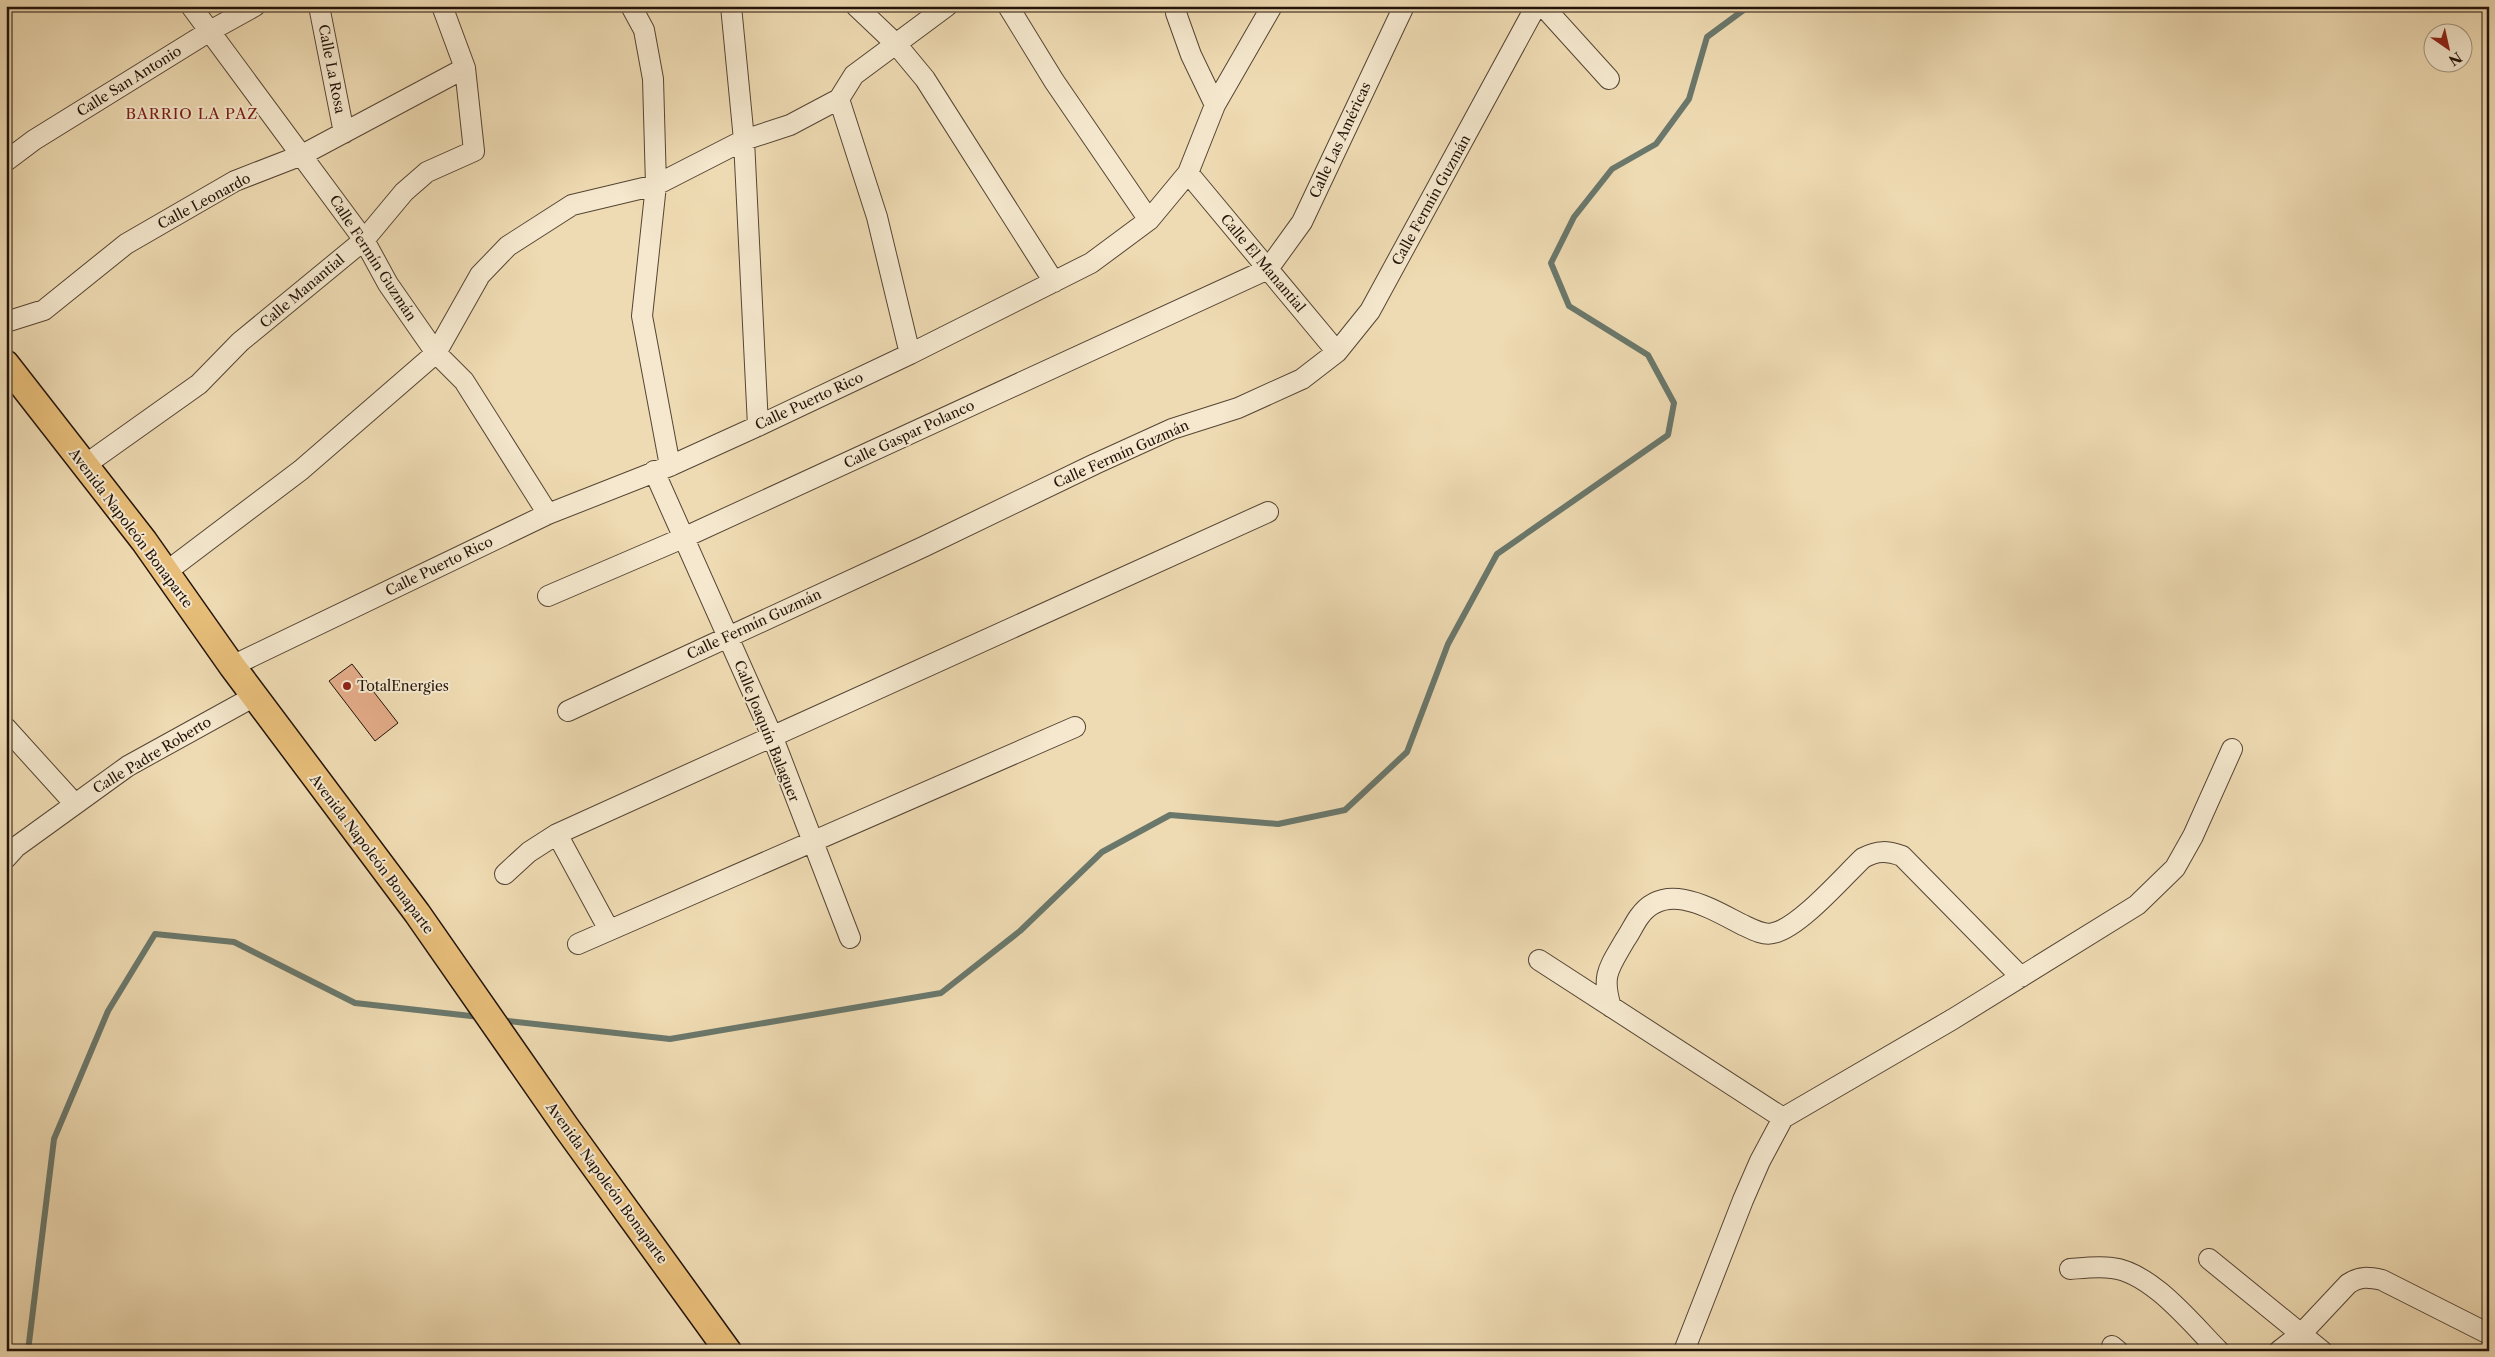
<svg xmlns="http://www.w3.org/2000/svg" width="2495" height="1357" viewBox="0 0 2495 1357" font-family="'Libre Caslon Text',serif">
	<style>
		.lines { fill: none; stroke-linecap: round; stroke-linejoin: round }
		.stream { stroke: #6a786c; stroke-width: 6 }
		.building { fill: #e3ab88; stroke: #221309 }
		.minor-casing { stroke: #554534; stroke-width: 22 }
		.major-casing { stroke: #221309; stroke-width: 29 }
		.minor { stroke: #f5e8ce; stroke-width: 20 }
		.major { stroke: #e8be7a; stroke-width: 26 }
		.poi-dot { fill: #8f2418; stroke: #f5e8ce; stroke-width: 2 }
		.labels { text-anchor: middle; stroke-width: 4; stroke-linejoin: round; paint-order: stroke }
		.street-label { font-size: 14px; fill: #221309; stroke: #f5e8ce }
		.poi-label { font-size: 14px; fill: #221309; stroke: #f5e8ce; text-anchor: start }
		.neighbourhood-label { font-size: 15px; letter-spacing: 1px; fill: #7a1f14; stroke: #f5e8ce }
	</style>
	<rect width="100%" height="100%" fill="#efdbb3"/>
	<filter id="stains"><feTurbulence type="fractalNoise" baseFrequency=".004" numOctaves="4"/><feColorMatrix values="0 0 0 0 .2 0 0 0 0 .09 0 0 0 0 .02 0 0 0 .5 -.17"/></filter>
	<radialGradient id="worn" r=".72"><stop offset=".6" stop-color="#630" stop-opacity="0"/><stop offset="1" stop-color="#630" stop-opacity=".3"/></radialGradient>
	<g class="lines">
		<path class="stream" d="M 500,1020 L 670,1039 L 941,993 L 1020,931 L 1102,852 L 1170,815 L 1278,824 L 1345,810 L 1407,752 L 1448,644 L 1497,554 L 1668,435 L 1674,403 L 1648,355 L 1569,306 L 1551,263 L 1574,217 L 1612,169 L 1656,144 L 1689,99 L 1707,37 L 1749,6
			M 28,1351 L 54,1139 L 108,1011 L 155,934 L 234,942 L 355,1003 L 480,1017"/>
	</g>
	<path class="building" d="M 352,664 L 398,723 L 375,741 L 329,681 Z"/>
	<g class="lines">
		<g class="minor-casing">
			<path id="minor" d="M 191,6 L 364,240 L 388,284 L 436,353 L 464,381 L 548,514
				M 319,6 L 344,133
				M 631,6 L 644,30 L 653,79 L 656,185 L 642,316 L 670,466
				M 731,6 L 744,140 L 758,426
				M 856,6 L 896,44 L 925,79 L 1054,282
				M 1008,6 L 1054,81 L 1149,220
				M 1176,6 L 1176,13 L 1191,55 L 1215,105
				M 1543,6 L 1609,79
				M 839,99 L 877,217 L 910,354
				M 6,161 L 34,140 L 210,31 L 255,6
				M 1188,173 L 1337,352
				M 6,322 L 44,310 L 126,244 L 235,181 L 302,155 L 465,68
				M 85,465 L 199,384 L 240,342 L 364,240 L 404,192 L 427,172 L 474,151 L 465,68 L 442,6
				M 654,471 L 773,738 L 850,938
				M 166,572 L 301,470 L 436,353 L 480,275 L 508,246 L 572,205 L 656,185 L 744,140 L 790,125 L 839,99 L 854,75 L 947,6
				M 548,596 L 683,538 L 1268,269 L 1302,222 L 1404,6
				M 232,666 L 548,514 L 670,466 L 758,426 L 910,354 L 1091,263 L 1149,220 L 1188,173 L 1215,105 L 1272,6
				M 568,711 L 923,547 L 1095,464 L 1172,429 L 1238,408 L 1302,379 L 1337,352 L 1370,311 L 1536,6
				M 6,728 L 74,803
				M 557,834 L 609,930
				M 6,858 L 16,847 L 128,766 L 255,696
				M 505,874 L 529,852 L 557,834 L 1268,512
				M 578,944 L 1075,727
				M 1539,960 L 1783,1118
				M 1611,1007 C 1601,975 1609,968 1625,940 C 1630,933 1634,924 1639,917 C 1665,880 1710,908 1741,924 C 1750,928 1763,936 1773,933 C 1798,929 1843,877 1863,858 C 1878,850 1887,851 1902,856 L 2021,977
				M 2209,1259 L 2322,1351
				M 2070,1269 C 2083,1268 2098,1266 2112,1268 C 2151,1272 2192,1324 2219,1351
				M 2112,1346 L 2118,1351
				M 1684,1351 L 1743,1200 L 1760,1161 L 1783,1118 L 1953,1019 L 2137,905 L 2175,868 L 2193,836 L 2232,749
				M 2279,1351 L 2302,1333 L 2348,1284 C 2360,1276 2368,1277 2382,1280 L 2489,1334"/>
		</g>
		<g class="major-casing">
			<path id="major" d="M 6,364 L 144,541 L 232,666 L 417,913 L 566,1127 L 728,1351"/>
		</g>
		<use href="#minor" class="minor"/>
		<use href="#major" class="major"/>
	</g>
	<circle class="poi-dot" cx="347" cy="686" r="5"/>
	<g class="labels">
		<g class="street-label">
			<text transform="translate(332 69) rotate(79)" y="5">Calle La Rosa</text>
			<text transform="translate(129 81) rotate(-32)" y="5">Calle San Antonio</text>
			<text transform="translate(1340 140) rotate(-65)" y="5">Calle Las Américas</text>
			<text transform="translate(1431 200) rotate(-61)" y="5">Calle Fermín Guzmán</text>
			<text transform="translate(204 201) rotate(-28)" y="5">Calle Leonardo</text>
			<text transform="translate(373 258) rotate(57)" y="5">Calle Fermín Guzmán</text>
			<text transform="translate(1263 263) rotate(50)" y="5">Calle El Manantial</text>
			<text transform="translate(302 291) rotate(-40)" y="5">Calle Manantial</text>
			<text transform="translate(809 401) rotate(-25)" y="5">Calle Puerto Rico</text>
			<text transform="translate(909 434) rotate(-25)" y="5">Calle Gaspar Polanco</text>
			<text transform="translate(1121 454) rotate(-24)" y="5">Calle Fermín Guzmán</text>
			<text transform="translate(131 528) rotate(53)" y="5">Avenida Napoleón Bonaparte</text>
			<text transform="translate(439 566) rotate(-26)" y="5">Calle Puerto Rico</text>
			<text transform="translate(754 624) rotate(-25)" y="5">Calle Fermín Guzmán</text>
			<text transform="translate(767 731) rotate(68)" y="5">Calle Joaquín Balaguer</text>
			<text transform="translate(152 755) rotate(-31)" y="5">Calle Padre Roberto</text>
			<text transform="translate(372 854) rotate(53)" y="5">Avenida Napoleón Bonaparte</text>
			<text transform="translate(607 1183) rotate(54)" y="5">Avenida Napoleón Bonaparte</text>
		</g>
		<g class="poi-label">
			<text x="357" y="691">TotalEnergies</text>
		</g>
		<g class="neighbourhood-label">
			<text x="192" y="119">BARRIO LA PAZ</text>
		</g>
	</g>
	<rect width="2495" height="1357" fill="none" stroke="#efdbb3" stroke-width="25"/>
	<rect x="8" y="8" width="2480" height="1342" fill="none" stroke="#221309" stroke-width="2.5"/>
	<rect x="12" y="12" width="2470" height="1332" fill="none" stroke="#221309"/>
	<g transform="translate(2448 48) rotate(146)"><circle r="24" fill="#f5e8ce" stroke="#a1937f"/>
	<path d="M0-4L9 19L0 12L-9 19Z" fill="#8f2418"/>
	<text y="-8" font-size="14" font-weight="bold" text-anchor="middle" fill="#221309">N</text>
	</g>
	<rect width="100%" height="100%" filter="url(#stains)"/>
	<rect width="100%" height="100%" fill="url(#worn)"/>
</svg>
